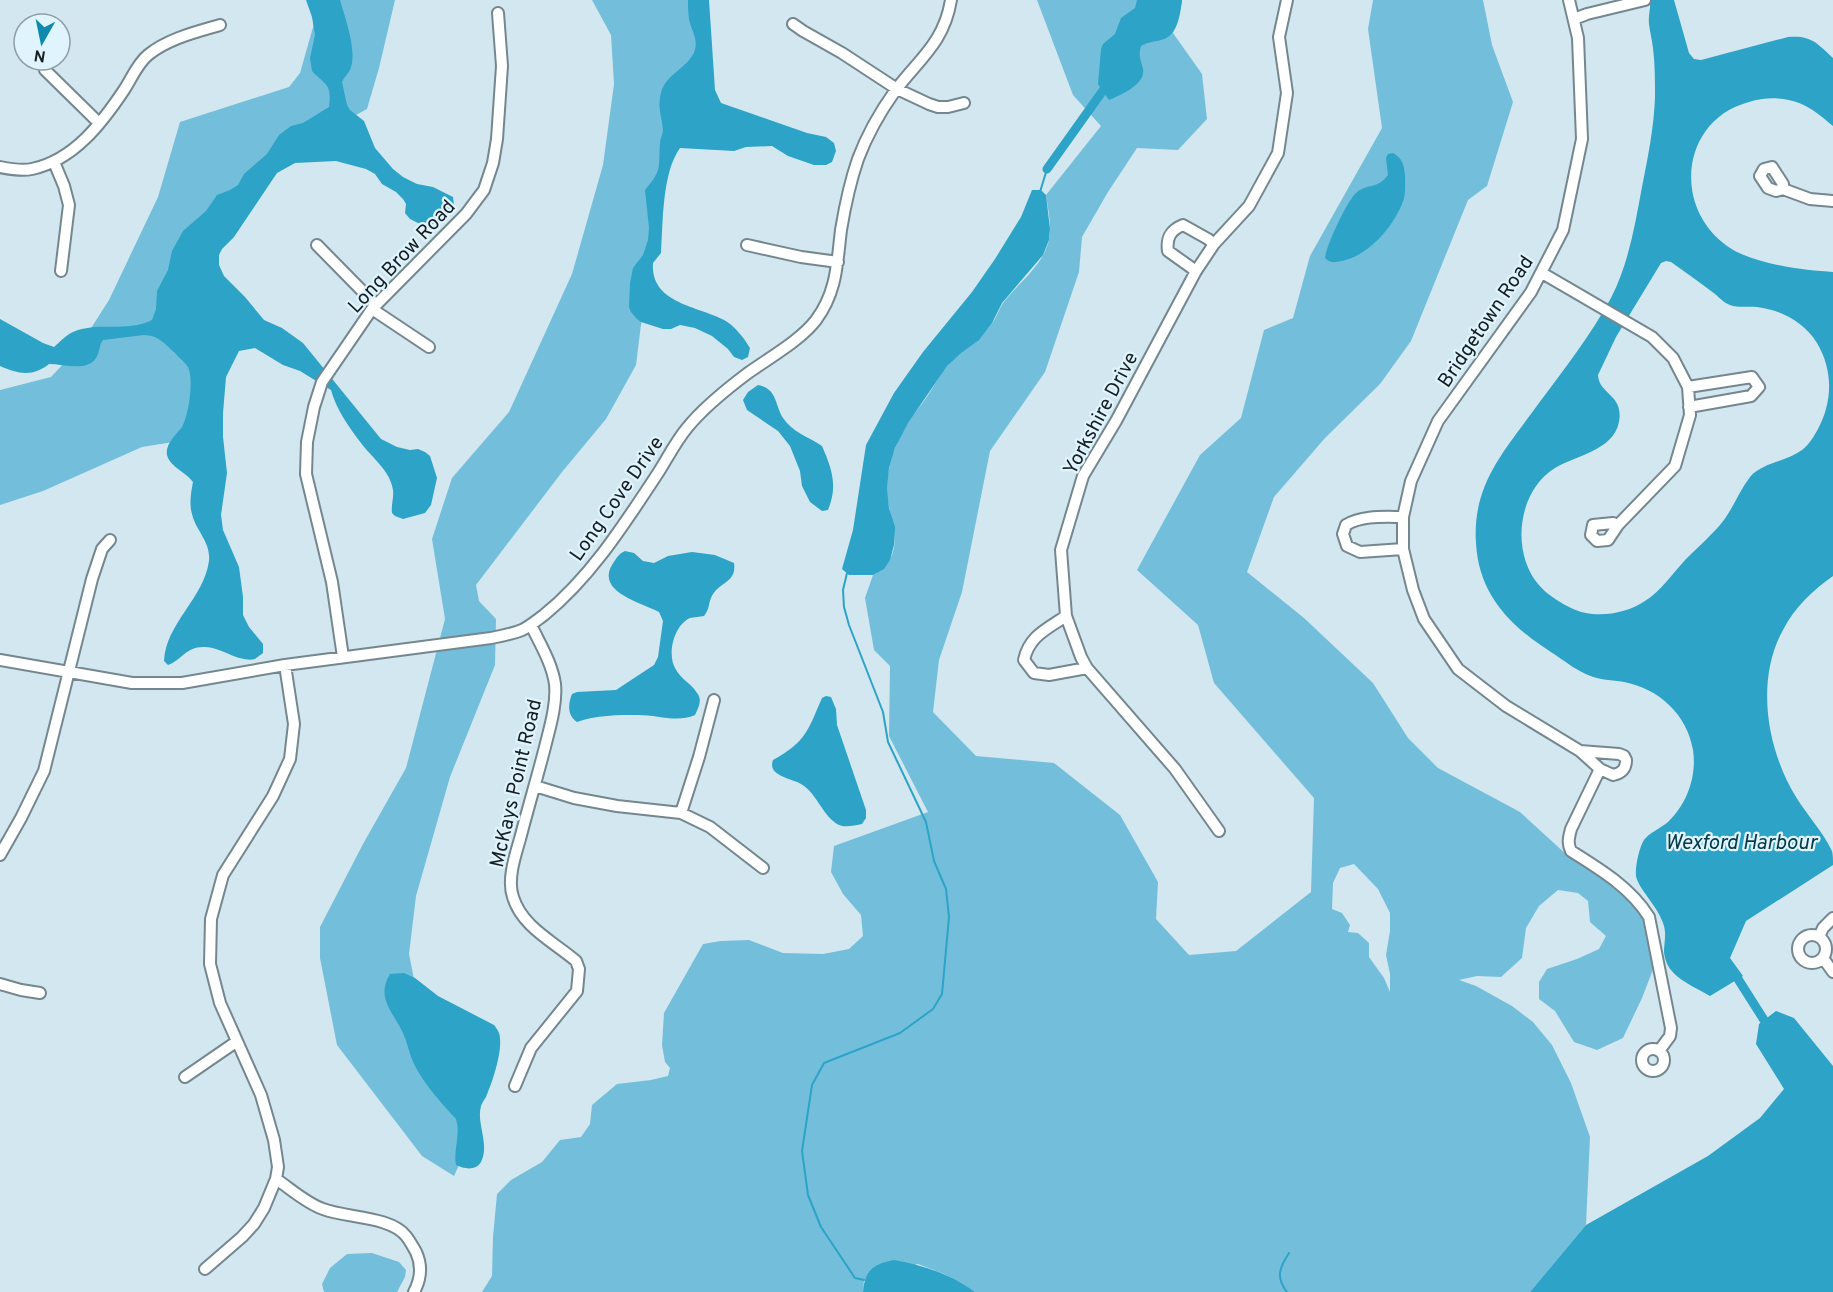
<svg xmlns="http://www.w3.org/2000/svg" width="1833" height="1292" viewBox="0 0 1833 1292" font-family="Overpass,sans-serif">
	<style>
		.green { fill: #73bfdb; fill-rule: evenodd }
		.water { fill: #2ca3c7; fill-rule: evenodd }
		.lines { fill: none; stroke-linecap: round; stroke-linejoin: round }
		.stream { stroke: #2ca3c7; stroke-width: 2 }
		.canal { stroke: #2ca3c7; stroke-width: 9 }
		.street-casing { stroke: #74878f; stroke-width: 14 }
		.street { stroke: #fff; stroke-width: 10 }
		.labels { text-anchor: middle; stroke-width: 4.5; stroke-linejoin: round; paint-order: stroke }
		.street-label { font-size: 20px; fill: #161e21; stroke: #dff4fd }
		.water-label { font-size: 21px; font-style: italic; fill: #063a49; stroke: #dff4fd }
	</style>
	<rect width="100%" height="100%" fill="#d2e7ef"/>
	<path class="green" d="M 318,0 L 395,0 L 379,68 L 367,109 L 334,127 L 260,172 L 222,225 L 192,439 L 142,447 L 43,491 L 0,505 L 0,390 L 51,377 L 79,347 L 109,300 L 158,197 L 180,122 L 289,87 L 300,73 L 319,6 Z
		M 592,0 L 699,0 L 701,62 L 657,196 L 636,365 L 606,419 L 562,472 L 476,585 L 479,601 L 496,619 L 495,665 L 450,777 L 416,896 L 409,954 L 420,1009 L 470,1141 L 454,1176 L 422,1156 L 337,1045 L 320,958 L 320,927 L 363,844 L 406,768 L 445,619 L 432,539 L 452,478 L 509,412 L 572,274 L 603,165 L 614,84 L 611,35 Z
		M 1037,0 L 1182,0 L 1179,16 L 1173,33 L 1202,74 L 1207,119 L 1178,150 L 1137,148 L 1108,192 L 1082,237 L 1079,272 L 1045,372 L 990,451 L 962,592 L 939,660 L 933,712 L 976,756 L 1054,763 L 1120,815 L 1158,882 L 1156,919 L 1189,955 L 1236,951 L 1311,892 L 1314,798 L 1214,683 L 1198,625 L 1137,570 L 1200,455 L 1241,418 L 1264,330 L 1293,318 L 1310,256 L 1382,128 L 1368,29 L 1373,0 L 1483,0 L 1492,45 L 1513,102 L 1487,186 L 1468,200 L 1411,341 L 1380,384 L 1325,438 L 1274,497 L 1247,572 L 1304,618 L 1373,683 L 1408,738 L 1438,768 L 1520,812 L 1568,856 L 1602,875 L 1631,899 L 1647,925 L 1654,967 L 1642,998 L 1623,1038 L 1597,1050 L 1574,1042 L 1555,1011 L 1539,999 L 1539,982 L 1547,969 L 1577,959 L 1599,949 L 1606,936 L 1590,922 L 1588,901 L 1578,893 L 1558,890 L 1539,906 L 1526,928 L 1522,958 L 1501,977 L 1477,976 L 1459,980 L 1476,986 L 1512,1006 L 1533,1022 L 1552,1045 L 1571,1083 L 1590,1137 L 1586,1225 L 1530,1292 L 975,1292 L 944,1274 L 918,1264 L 864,1280 L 863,1292 L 482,1292 L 492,1276 L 493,1237 L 497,1194 L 511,1180 L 542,1162 L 560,1140 L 581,1137 L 590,1124 L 592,1105 L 617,1084 L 651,1080 L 668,1076 L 670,1068 L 665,1062 L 662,1045 L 664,1013 L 703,944 L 721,941 L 749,940 L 783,953 L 823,954 L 849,949 L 863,936 L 861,915 L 843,894 L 831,872 L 834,846 L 928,812 L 889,736 L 890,666 L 874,650 L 865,598 L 873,575 C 911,553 887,520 887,488 C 887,465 896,443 907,424 C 913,414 920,407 926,398 C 933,388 939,376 946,367 C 959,350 980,340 992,323 C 997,317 999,309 1003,303 C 1018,283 1043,266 1049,240 C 1052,226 1048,209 1046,195 L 1101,126 L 1073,95 ZM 1354,864 L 1378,889 L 1390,913 L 1390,931 L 1386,955 L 1390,974 L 1390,992 L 1384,978 L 1369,957 L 1369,943 L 1358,933 L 1348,932 L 1350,925 L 1342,913 L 1332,909 L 1333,883 L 1340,868 Z
		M 372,1253 L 399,1262 L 406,1270 L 405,1277 L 397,1292 L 324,1292 L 322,1284 L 330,1268 L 347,1254 Z"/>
	<path class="water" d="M 306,0 L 340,0 C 345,18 358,52 350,70 C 348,74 344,77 342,82 L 347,105 L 350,110 L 364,121 L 375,148 L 393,169 L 403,177 L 417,184 L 433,187 L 453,197 L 454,205 L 449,215 L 442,221 L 430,225 L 418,223 L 410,219 L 405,213 L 406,204 L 403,199 L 396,192 L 382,184 L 375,174 L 366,169 L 336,161 L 295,163 L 277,173 L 234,237 L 222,249 L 219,255 L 219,265 L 224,276 L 245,297 L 264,320 L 282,328 L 303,343 L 381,439 L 397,447 L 410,450 L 418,449 L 425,452 L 430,456 L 437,478 L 431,505 L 425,513 L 403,519 L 395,516 L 392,513 C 391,505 394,497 393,490 C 390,470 372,458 361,443 C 349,427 336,409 331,390 L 300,371 L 283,365 L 255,348 L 239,351 L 226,377 L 223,413 L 223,437 L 227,473 L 221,515 L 223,530 L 239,567 L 243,597 L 243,615 L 249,627 L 263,644 L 263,653 C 262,654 256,658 255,659 C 239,663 221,647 205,647 C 186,646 182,660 168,665 L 164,661 C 166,623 204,598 209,561 C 211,542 196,531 192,514 C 189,504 191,492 193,482 C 186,472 170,467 167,455 C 165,444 176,435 182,427 C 189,415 194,379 188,367 C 185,362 179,358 175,353 C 165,344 158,335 144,335 L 103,340 C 99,345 100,352 96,358 C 87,372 64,364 49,364 C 33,377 18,374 0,366 L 0,319 L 43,343 L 54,347 C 60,342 66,335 73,332 C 98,321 126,333 152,320 L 156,309 L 157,291 L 168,270 L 172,251 L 183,231 L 206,211 L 217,195 L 230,190 L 238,185 L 244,174 L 267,154 L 279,135 L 291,126 L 303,123 L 329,107 C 332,83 326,86 312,71 L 310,58 L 315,35 L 312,17 Z
		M 688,0 L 709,0 L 715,90 L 721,103 L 807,133 L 826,137 L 834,143 L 836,151 L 832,162 L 826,165 L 814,165 L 788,156 L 772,146 L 746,147 L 734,151 L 680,148 C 662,173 663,222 661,253 L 653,263 C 650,303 697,306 724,320 C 734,325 744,338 750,348 L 748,357 L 742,360 L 734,357 L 728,349 L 712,336 L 695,328 L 680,325 L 671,329 L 663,329 L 641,322 L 636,318 L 631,312 L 629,307 L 630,283 L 633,268 L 643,255 L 648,240 L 649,228 L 645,190 C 663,169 658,168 660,143 C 660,139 663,134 663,130 C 662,116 657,108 661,93 C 665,74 689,68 695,50 C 698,38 691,30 689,19 C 688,12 688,6 688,0 Z
		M 1137,0 L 1182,0 L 1182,1 C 1180,14 1178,34 1164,39 C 1156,42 1149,41 1141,46 C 1138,56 1141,60 1143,69 C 1146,84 1121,95 1109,100 L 1098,84 L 1101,49 L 1103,44 L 1115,34 L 1121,18 L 1135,8 Z
		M 1650,0 L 1674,0 L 1689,53 L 1694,59 L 1701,60 L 1788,37 C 1811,35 1817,43 1833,58 L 1833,126 C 1822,117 1812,108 1799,103 C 1783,97 1765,97 1749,102 C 1681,120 1672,207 1727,246 C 1752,264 1803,270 1833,272 L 1833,576 C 1813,590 1794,608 1783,630 C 1755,681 1767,750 1796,797 C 1807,815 1823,832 1832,851 C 1833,855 1833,860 1833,865 L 1746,921 L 1730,958 L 1743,976 L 1710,996 C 1692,985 1666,977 1664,952 C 1664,942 1667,933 1663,923 C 1657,905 1639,890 1636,876 C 1635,867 1639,848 1644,840 C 1649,833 1661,828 1668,822 C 1687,804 1697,776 1693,750 C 1687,714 1659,689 1624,682 C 1612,680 1600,680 1588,675 C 1578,671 1567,663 1557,656 C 1514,629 1479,598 1476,543 C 1472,483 1506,449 1539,403 C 1563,371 1592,333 1611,298 C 1629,263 1635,224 1642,187 C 1648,157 1654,127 1655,97 C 1655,81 1655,64 1653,48 C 1652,40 1650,32 1649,24 C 1648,16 1651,8 1650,0 ZM 1666,261 L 1671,262 C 1686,273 1701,283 1715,294 C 1720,298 1724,303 1730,305 C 1738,308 1748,306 1757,307 C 1781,310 1804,322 1817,343 C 1833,370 1833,401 1818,429 C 1814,436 1809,445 1802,450 C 1786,462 1763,462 1750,477 C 1740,490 1734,506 1724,520 C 1713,534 1699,546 1686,559 C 1673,573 1661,591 1645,601 C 1624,615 1593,619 1571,608 C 1551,598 1535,586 1527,565 C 1514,532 1524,487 1555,468 C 1576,455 1613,451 1619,422 C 1624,394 1599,395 1598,375 L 1616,337 L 1661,263 Z
		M 1393,153 C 1403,159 1404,165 1405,176 C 1405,185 1406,196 1402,204 C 1392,228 1369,255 1342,261 C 1335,262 1331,264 1325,258 C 1326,246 1347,201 1356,193 C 1367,183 1377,190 1388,175 L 1386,158 L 1388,154 Z
		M 1032,190 L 1041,190 L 1046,195 L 1050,229 L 1049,240 L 1043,255 L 1002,303 L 992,323 L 979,340 L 961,353 L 947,366 L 908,423 L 895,448 L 889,468 L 887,488 L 889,508 L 895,527 L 894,545 L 890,560 L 884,569 L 873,575 L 849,575 L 842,569 L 853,530 L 866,445 L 894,393 L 923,352 L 972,292 L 995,259 L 1021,217 Z
		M 758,385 C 777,388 775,405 783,418 C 792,432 809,437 822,446 C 832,469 838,486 828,510 L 822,511 L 810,502 L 802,486 L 800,471 L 790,446 L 778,431 L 747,410 L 743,400 L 748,392 Z
		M 625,551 L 634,553 L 643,561 L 654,563 L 668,556 L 692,552 L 715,555 L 734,563 C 737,584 718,581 711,598 C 708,605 710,608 704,616 C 700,617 694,617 690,618 C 674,625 667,654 675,668 C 681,680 691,683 697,693 C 703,700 698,708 695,715 C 677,723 658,715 638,715 C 619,715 595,715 577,722 C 567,715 568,704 572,694 L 577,692 L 616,690 L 654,665 L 658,657 L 663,621 L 659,612 C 642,603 596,592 612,565 C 616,559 618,554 625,551 Z
		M 826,696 L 831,697 L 836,709 L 837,725 L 866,810 L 866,818 L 862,824 C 855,825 846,828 839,825 C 822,816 818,794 801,784 C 791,778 767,776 773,760 C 806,742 808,730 822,698 Z
		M 404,973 L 415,978 L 438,996 L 494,1025 C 495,1026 499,1032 499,1033 C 504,1049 492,1083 486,1097 C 484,1100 482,1103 481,1106 C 476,1123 490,1144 481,1162 C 476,1171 464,1169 456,1165 C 453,1149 461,1135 456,1119 C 441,1103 424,1084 414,1064 C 410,1056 408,1046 405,1038 C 397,1015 374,1000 390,974 Z
		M 1776,1011 L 1794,1018 L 1833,1066 L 1833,1292 L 1530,1292 L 1586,1225 L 1708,1156 L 1760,1118 L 1784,1089 L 1756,1044 L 1759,1024 Z
		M 894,1260 C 923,1265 950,1274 975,1292 L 863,1292 C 865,1270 873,1264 894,1260 Z"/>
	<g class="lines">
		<path class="stream" d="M 1040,192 L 1047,169
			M 847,573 L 843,590 L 844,607 L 849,625 L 883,712 L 888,742 L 926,822 L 934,861 L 946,889 L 949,917 L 942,994 L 933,1009 L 900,1033 L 824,1063 L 812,1085 L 802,1151 L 808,1195 L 821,1227 L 855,1278 L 864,1280
			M 1287,1292 C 1275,1277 1280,1267 1289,1253"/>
		<path class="canal" d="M 1047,169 L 1109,82
			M 1738,979 L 1764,1020"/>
		<g class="street-casing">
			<path id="street" d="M 1569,0 L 1578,38 L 1582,139 L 1563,230 L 1531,292 L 1438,421 L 1411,481 L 1403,517 L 1403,549 L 1413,590 L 1424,619 L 1458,669 L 1506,706 L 1580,751 L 1600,769 L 1613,775 C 1622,773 1626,769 1626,760 L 1624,756 L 1619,754 L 1580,751
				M 1574,19 L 1587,14 L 1645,0
				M 793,24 L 803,31 L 842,53 L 897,89 L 929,104 L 938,107 L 948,107 L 964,103
				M 45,70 L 99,123
				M 54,162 L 64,186 L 69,205 L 61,271
				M 0,167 C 10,169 22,171 32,169 C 74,160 102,123 124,90 C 132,78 137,64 148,55 C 167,39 196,32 220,25
				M 1783,189 L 1783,184 L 1772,167 L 1764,169 L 1760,176 L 1768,188 L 1776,191 L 1783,189 L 1810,199 L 1833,201
				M 317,245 L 376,305
				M 747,245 L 801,257 L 838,262
				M 1196,271 L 1168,251 C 1166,237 1171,230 1183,225 L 1208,239 L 1214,244
				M 1542,273 L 1652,337 L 1673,358 L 1688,387 L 1690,415 L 1675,466 L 1618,525 L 1608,540 L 1597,541 L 1591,535 L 1593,525 L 1613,523 L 1618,525
				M 372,309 L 429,347
				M 1688,387 L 1752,377 L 1759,387 L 1751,396 L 1689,407
				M 1403,517 C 1385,517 1362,515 1346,525 L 1343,534 L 1347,546 L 1360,552 L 1403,549
				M 1066,616 C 1047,629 1029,636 1024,660 L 1034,673 L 1049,675 L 1087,668
				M 343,657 L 332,582 L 306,474 L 307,442 L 314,407 L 322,382 L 372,309 L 466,214 L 484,190 L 493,163 L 497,139 L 502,66 L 498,13
				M 0,660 L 132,683 L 182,683 L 285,665 L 491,638 C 501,636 512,634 522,630 C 530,626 537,620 544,615 C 591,577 625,523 658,473 C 667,459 676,441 687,428 C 703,408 728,388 748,373 C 769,358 801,340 816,320 C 837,292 837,263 841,230 C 845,206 850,182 858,159 C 867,135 880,112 895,91 C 919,59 944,43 951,0
				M 1600,769 L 1571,829 C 1569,837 1567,843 1571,851 C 1600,869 1631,888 1649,917 L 1671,1028 L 1670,1036 L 1659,1051
				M 535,786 L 574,798 L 617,806 L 681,813 L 710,827 L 763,868
				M 681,813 L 699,757 L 714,700
				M 1219,831 L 1175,769 L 1087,668 L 1081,657 L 1066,616 L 1061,550 L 1083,476 L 1116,421 L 1196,271 L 1214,244 L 1249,206 L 1278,153 L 1287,93 L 1279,37 L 1287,0
				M 0,855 L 21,818 L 44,771 L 92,579 L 102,549 L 110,540
				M1798 949a14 14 0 1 1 28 0a14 14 0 1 1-28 0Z
				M 1819,937 L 1823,928 L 1833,918
				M 1823,958 L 1833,972
				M 0,984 L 21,990 L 40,993
				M1642 1060a11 11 0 1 1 22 0a11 11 0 1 1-22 0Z
				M 185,1077 L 236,1042
				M 515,1086 L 531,1048 L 577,991 L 579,969 L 576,961 C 554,942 522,927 513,897 C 507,880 515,856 520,839 C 528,808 537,778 545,747 C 550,727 557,704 555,684 C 552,663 540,644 531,625
				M 276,1179 C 291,1189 306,1203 323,1209 C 346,1218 390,1216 406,1236 C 410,1241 413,1247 416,1252 C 422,1265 421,1279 414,1292
				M 205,1269 L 242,1237 L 254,1224 L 264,1208 L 276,1179 L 278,1167 L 274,1140 L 261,1095 L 220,1003 L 210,964 L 211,919 L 223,875 L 273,796 L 290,759 L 294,724 L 285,665"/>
		</g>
		<use href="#street" class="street"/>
	</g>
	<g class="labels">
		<g class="street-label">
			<text transform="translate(401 256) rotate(-47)" y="7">Long Brow Road</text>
			<text transform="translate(1485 321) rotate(-56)" y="7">Bridgetown Road</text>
			<text transform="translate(1100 413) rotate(-62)" y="7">Yorkshire Drive</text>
			<text transform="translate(616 498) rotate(-55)" y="7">Long Cove Drive</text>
			<text transform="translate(515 783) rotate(-77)" y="7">McKays Point Road</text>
		</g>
		<g class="water-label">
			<text x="1741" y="849">Wexford Harbour</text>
		</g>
	</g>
	<g transform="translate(42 42) rotate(189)"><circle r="28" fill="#dff4fd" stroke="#8f9ea5" stroke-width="1.5"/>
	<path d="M0-4.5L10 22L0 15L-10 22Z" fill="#0d8aac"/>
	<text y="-9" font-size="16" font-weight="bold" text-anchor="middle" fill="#161e21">N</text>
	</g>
</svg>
